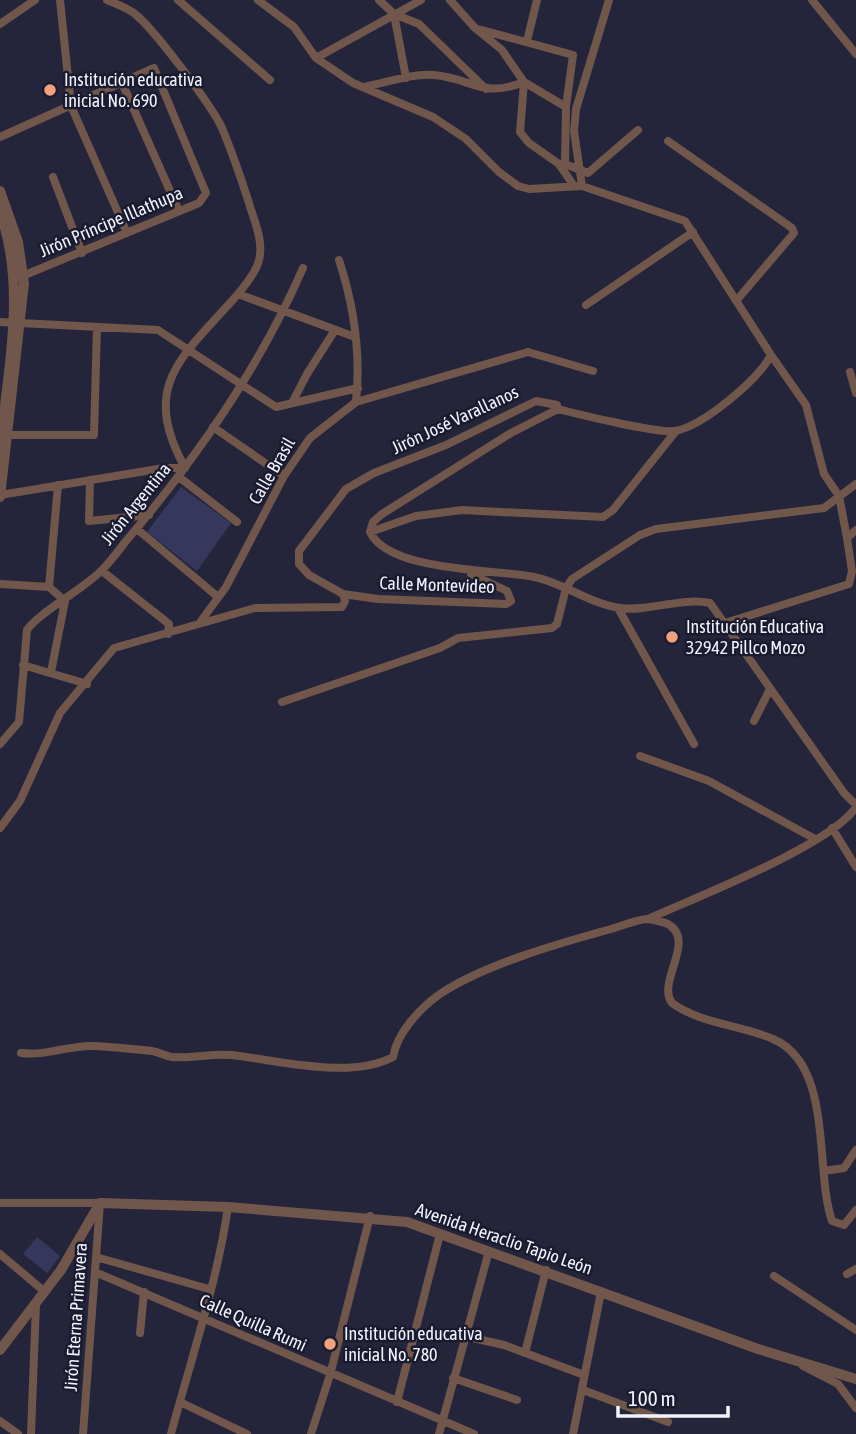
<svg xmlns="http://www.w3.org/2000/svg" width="856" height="1434" viewBox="0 0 856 1434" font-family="'Asap Condensed',sans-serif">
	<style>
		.green { fill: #36375c }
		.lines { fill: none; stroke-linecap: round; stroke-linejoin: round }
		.minor { stroke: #71574b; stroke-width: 8 }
		.tertiary { stroke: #71574b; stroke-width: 10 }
		.poi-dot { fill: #f1a17d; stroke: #1b1b2f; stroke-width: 2.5 }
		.labels { text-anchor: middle; stroke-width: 5; stroke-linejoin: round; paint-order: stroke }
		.poi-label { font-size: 18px; fill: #f2f3ff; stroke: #1b1b2f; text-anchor: start }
		.street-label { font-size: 18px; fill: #f2f3ff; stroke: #1b1b2f }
	</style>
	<rect width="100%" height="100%" fill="#24253a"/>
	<path class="green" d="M 181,487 L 231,523 L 197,571 L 147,532 Z
		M 37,1237 L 60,1256 L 47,1273 L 23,1254 Z"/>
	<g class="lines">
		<path class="minor" d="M 60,0 L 71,106 L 127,233
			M 178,0 L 270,80
			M 258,0 L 294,27 L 316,58 L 353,83 L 433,117 L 466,139 L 499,172 L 518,186 L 529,189 L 582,186 L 685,221 L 771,355 C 758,380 703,426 675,431 C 660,434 577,414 558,409
			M 379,0 L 394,14 L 419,24 L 486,89
			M 450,0 L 475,28 L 502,50 L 524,82 L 566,107 L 565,164 L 588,173 L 638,130
			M 812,0 L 856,54
			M 394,14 L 406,78
			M 0,24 L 35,0
			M 478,29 L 573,55 L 566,107
			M 527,41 L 537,0
			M 316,58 L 421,0
			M 524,82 L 520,132 L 529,143 L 559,164 L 574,186
			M 122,83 L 179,211
			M 364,87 C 385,83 412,73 434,75 C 472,78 481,99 524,82
			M 0,137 L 154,68 L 206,193 L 199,203 L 20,277
			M 668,141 L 792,228 L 794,233 L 736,301
			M 53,177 L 82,253
			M 582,186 L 574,131 L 576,109 L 609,0
			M 238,294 L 355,337
			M 586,305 L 693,232
			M 0,322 L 158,330 L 276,407 L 358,388
			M 771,355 L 806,405 L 824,474 L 839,496 L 847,538
			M 850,372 L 856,393
			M 293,401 L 307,374 L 335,330
			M 356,402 L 528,352 L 593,371
			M 213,427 L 284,476
			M 9,435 L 94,435 L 97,327
			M 179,477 L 237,522
			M 90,480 L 89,521 L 149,515
			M 0,495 L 164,468 L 185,468 C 142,389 177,361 230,303 C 240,292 256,274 259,260 C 264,241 254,221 249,203 C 241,178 232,152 222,128 C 212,106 154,29 135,14 C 128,8 116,4 107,0
			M 137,529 L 218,597
			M 370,532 L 416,516 L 462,510 L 603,517 L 613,510 L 676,431
			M 102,571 L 169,624 L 168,634
			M 0,584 L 49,587 L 65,601 L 51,672
			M 49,587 L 58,485
			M 343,594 L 378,599 L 506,604 L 511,601 L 507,591 L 471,574
			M 618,608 L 694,744
			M 201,621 L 226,587 L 284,476 L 310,438 L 356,402 C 361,354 354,306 339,260
			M 725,623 L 849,584 L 852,571 L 847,538 L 856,530
			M 23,665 L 87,684
			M 282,702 L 440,648 L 458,638 L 552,628 L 557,624 L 566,588 L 572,579 L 640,535 L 656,529 L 824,508 L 856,484
			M 754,721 L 770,689
			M 0,744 L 19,722 L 27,630 C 38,613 84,589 102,570 C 111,561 118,551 126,541 C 197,458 259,369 303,268
			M 640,756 L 709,781 L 815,839
			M 0,828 L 20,801 L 60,713 L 114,648 L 255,608 L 342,607 L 345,601 L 343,594 L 309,575 L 299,564 L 299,551 L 346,489 L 374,473 L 446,445 L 536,401 L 557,405 L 558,409 L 511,433 L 382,514 L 373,522 L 370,532 C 389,572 494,569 534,577 C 564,583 590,604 620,608 C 649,612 680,597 710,603 L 844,793 L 856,805
			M 832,828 L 856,867
			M 648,919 C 694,898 832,845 856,807
			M 21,1053 C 49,1056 68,1045 94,1046 C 113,1047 133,1049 152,1051 C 159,1052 165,1056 172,1057 C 192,1059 211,1053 231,1055 C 278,1060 350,1080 393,1057 C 397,1033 420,1008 440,994 C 483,965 560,943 611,929 C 622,926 635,920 647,919 C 652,919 663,922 668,924 C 697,941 656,982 672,1003 C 701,1024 741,1025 773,1039 C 834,1065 814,1169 832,1221 L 844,1225 L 856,1210
			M 824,1171 L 844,1168 L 856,1150
			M 0,1203 L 100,1203 L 83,1434
			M 0,1254 L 45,1292
			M 96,1257 L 209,1289
			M 95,1272 L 474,1434
			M 847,1274 L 856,1269
			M 774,1276 L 856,1330
			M 140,1333 L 144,1292
			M 464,1336 L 504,1345 L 584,1375
			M 525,1353 L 546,1270
			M 803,1366 L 838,1384 L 856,1408
			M 453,1378 L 517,1400
			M 583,1390 L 668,1422
			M 180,1402 L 247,1434
			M 397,1402 L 440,1234
			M 0,1421 L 18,1434
			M 31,1434 L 36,1304
			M 171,1434 C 191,1359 217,1283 228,1207
			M 311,1434 L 330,1375 L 370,1216
			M 439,1434 L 489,1251
			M 573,1434 L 601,1292"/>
		<path class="tertiary" d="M 0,191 L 18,242 L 24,283 L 0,497
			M 0,212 C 27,287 8,370 0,447
			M 0,1350 L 61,1270 L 100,1203 L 228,1207 L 407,1222 L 758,1349 L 856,1379"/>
	</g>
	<g class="poi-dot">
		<circle cx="50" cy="90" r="7"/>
		<circle cx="672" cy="637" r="7"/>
		<circle cx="330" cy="1344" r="7"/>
	</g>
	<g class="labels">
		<g class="poi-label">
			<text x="64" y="86">Institución educativa<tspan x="64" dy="21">inicial No. 690</tspan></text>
			<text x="686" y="633">Institución Educativa<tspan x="686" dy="21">32942 Pillco Mozo</tspan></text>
			<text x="344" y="1340">Institución educativa<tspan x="344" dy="21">inicial No. 780</tspan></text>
		</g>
		<g class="street-label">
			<text transform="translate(111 222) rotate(-23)" y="6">Jirón Príncipe Illathupa</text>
			<text transform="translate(455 420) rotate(-25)" y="6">Jirón José Varallanos</text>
			<text transform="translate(272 471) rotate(-60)" y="6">Calle Brasil</text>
			<text transform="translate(136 504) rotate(-51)" y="6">Jirón Argentina</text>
			<text transform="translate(437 585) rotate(2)" y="6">Calle Montevideo</text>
			<text transform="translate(504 1239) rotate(19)" y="6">Avenida Heraclio Tapio León</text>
			<text transform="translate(76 1317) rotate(-86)" y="6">Jirón Eterna Primavera</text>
			<text transform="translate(253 1323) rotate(24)" y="6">Calle Quilla Rumi</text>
		</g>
	</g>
	<path d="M618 1406v10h110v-10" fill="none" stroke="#f2f3ff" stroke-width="3.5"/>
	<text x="628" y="1406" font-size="21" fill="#f2f3ff" stroke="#1b1b2f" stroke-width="5" paint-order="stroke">100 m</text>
</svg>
